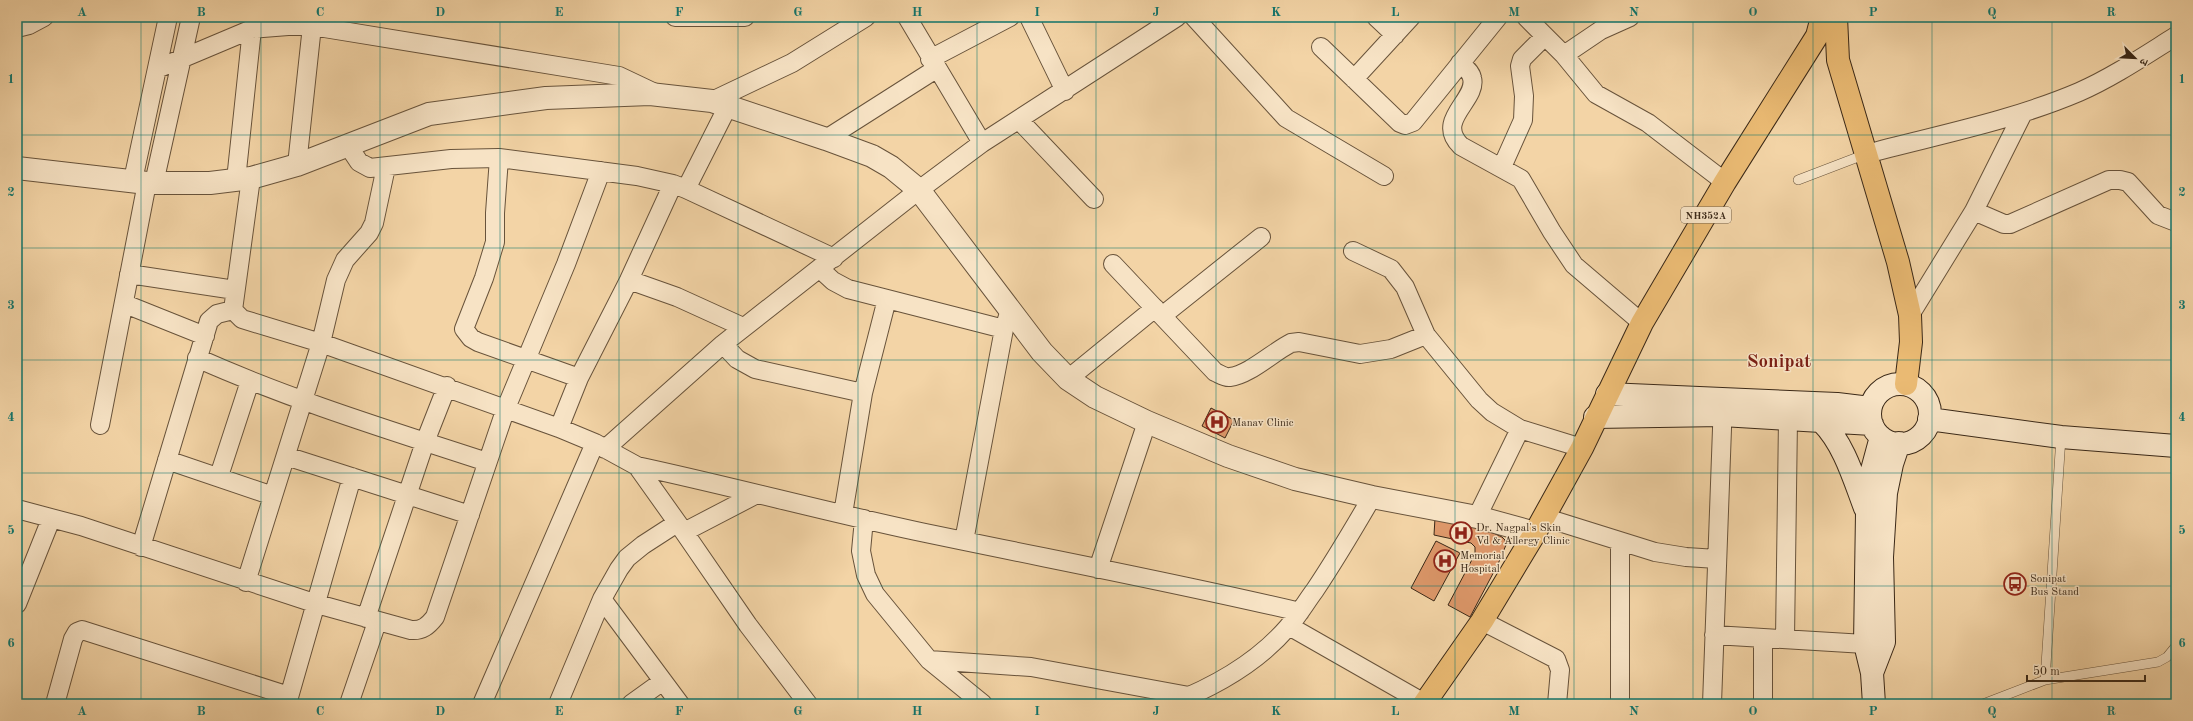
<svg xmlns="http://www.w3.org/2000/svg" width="2193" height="721" viewBox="0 0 2193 721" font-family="'Old Standard TT','Noto Serif Devanagari',serif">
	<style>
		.building { fill: #de986a; stroke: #3a2817 }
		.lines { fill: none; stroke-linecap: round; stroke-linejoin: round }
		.service-casing { stroke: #68533b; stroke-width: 10 }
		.minor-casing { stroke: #68533b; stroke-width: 20 }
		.tertiary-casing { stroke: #68533b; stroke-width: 24 }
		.secondary-casing { stroke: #3a2817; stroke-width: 24 }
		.trunk-casing { stroke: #3a2817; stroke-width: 24 }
		.service { stroke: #f7e3c5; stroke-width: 9 }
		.minor { stroke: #f7e3c5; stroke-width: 18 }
		.tertiary { stroke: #f7e3c5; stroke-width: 22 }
		.secondary { stroke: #f7e3c5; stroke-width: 22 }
		.trunk { stroke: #eaba73; stroke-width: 22 }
		.grid { fill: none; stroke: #0f766e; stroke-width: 1; stroke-opacity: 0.55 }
		.labels { text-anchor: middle; stroke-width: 3; stroke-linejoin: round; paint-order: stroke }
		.shield { fill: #f7e3c5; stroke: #73604b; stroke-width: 1 }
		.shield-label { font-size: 10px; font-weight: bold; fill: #3a2817 }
		.poi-label { font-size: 11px; fill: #3a2817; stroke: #f7e3c5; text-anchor: start }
		.town-label { font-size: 19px; font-weight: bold; fill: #7a1f14; stroke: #f7e3c5 }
		.neatline { fill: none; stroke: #0f766e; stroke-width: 1.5 }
		.grid-label { font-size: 13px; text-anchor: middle; font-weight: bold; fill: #0f766e }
	</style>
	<rect width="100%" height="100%" fill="#f3d4a6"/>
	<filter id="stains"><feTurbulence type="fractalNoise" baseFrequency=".005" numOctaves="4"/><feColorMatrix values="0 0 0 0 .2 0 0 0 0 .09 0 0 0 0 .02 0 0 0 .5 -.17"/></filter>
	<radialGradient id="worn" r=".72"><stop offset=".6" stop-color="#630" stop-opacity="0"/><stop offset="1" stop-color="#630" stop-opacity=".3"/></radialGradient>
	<path class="building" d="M 1211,408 L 1234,420 L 1225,438 L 1202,426 Z
		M 1435,518 L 1489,531 L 1502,537 L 1505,540 L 1506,545 L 1498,564 L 1470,617 L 1448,605 L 1475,554 L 1475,547 L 1471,543 L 1434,535 Z
		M 1436,541 L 1460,553 L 1434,601 L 1411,588 Z"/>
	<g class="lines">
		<g class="service-casing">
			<path id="service" d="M 1798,180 L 1866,154
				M 2045,680 L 2061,437
				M 1983,704 L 2045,680 L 2158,662 L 2167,657 L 2176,646"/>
		</g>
		<g class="minor-casing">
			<path id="minor" d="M 675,17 L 745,17
				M 907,17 L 982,143
				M 1029,17 L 1065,91
				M 1194,17 L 1286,118 L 1384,176
				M 1376,17 L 1395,35
				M 1526,17 L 1564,55 L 1596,94 L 1648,123 L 1725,182
				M 17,28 L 29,25 L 44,17
				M 1321,47 L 1400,123 L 1405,125 L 1413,122 L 1498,17
				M 1564,55 L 1601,30 L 1630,17
				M 930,59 L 1010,17
				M 1460,63 C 1465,67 1471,72 1472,78 C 1478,100 1434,120 1461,146 L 1521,179 L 1552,232 L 1574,265 L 1642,323
				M 157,69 L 252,29 L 288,26 L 312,26 L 619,76 L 657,94
				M 1354,79 L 1411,17
				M 712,101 L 792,63 L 866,17
				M 1019,120 L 1094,199
				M 826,139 L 936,69
				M 347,144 L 359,162 L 370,168 L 451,159 L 499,158 L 637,176 L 673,184 L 686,189 L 834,258
				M 1866,154 C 1937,135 2011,121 2079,92 C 2113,77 2144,56 2176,36
				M 499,158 L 495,213 L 495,242 L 484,278 L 464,329 L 471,338 L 478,342 L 579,378
				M 297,165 L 312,26
				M 1502,167 L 1523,120 L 1524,96 L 1520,66 L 1522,59 L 1545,36
				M 251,178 L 233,310 L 242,319 L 321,343 L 559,428 L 595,443 L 637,466 L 684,532 L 748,625 L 808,704
				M 133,180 L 168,17
				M 236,180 L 252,29
				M 154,183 L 191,17
				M 686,189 L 728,106
				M 1974,211 L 2004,224 L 2010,224 L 2109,180 L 2120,180 L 2128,182 L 2158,215 L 2176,222
				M 1353,251 L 1391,269 L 1405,287 L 1426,335 L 1479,400 L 1492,412 L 1520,429 L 1582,448
				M 1113,264 L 1215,372 C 1220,374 1225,378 1230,377 C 1249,375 1273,352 1291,343 L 1299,342 L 1360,354 L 1391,349 L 1426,335
				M 820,269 L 833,281 L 848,289 L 1004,329
				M 129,274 L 235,290
				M 629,280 L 677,297 L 743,327
				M 125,304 L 205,336
				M 1910,315 L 1974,211 L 2023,113
				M 1162,316 L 1261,237
				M 723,344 L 737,359 L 755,369 L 863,393
				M 197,358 C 291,400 389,430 487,462
				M 1068,379 L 1155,308
				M 100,425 L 147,183
				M 559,428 L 579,378 L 629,280 L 673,184
				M 605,449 L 723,344 L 919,190 L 982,143 L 1177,17
				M 286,456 L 470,515
				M 167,460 L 273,496
				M 637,466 C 730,486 823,511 916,531 C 1044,558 1173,582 1300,612
				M 219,476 L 250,381
				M 17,509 L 81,526 L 317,604 L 411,630 C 422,631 428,626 435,617 L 506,408 L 566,264 L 601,171
				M 843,514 L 863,393 L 887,299
				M 1477,517 L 1520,429
				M 1543,517 L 1655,552 L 1686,557 L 1717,559
				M 864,519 L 861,551 L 866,575 L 875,594 L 929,660 L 983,704
				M 684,532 L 757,494
				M 964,541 L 1004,329 L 1010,310
				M 1620,542 L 1620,704
				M 141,547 L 209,321 L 217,314 L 233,310
				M 1098,569 L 1147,422
				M 246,582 L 321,343 L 336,280 L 345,260 L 369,233 L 374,223 L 386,167
				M 602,599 L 680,704
				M 17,604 L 51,519
				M 366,618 L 425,442 L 447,386
				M 1482,621 L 1556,659 L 1560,670 L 1557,704
				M 1289,626 L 1424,703
				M 1714,635 L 1865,644 L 1879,643
				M 1785,639 L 1788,419
				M 929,660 L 1031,667 L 1189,696
				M 55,704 L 73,639 L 77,632 L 82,630 L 289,696
				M 287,704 L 352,477
				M 349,704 L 377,622
				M 482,704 L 595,443
				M 558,704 L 602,599 L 619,569 L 627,558 L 643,545 L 677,523
				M 631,704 L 663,681
				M 1170,704 C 1214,687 1257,663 1288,627 C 1298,616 1306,602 1315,590 C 1335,560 1354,528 1372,497
				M 1712,704 L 1723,401
				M 1763,704 L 1763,638"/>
		</g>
		<g class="tertiary-casing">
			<path id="tertiary" d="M 17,168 L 147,183 L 210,183 L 251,178 L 297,165 L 429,114 L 546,98 L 650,94 L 712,101 L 826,139 L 872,156 L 891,167 L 919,190 L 1042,352 L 1068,379 L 1095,397 L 1147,422 L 1228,456 L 1295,479 L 1372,497 L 1477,517 L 1535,533"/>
		</g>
		<g class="secondary-casing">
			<path id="secondary" d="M1870 414a30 30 0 1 1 60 0a30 30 0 1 1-60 0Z
				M 1607,394 L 1837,404 L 1870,408
				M 1595,417 L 1722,415 L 1872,424
				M 1929,419 L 2061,437 L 2176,446
				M 1822,422 C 1844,444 1854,479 1865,508
				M 1872,673 L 1884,642 L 1882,557 L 1886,493 L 1892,464 L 1899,443
				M 1874,704 L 1872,673 L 1865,644 L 1867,513 L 1868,485 L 1881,437"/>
		</g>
		<g class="trunk-casing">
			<path id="trunk" d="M 1836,17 L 1838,60 L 1898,262 L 1910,315 L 1911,342 L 1906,384
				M 1424,704 L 1482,621 L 1535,533 L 1582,448 L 1642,323 L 1725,182 L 1817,36 L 1822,17"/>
		</g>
		<use href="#service" class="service"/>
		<use href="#minor" class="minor"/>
		<use href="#tertiary" class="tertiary"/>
		<use href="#secondary" class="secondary"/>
		<use href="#trunk" class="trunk"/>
	</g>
	<path class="grid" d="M 141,17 L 141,704M 261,17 L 261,704M 380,17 L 380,704M 500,17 L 500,704M 619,17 L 619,704M 738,17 L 738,704M 858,17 L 858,704M 977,17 L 977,704M 1096,17 L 1096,704M 1216,17 L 1216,704M 1335,17 L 1335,704M 1455,17 L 1455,704M 1574,17 L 1574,704M 1693,17 L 1693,704M 1813,17 L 1813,704M 1932,17 L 1932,704M 2052,17 L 2052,704M 17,135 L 2176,135M 17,248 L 2176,248M 17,360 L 2176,360M 17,473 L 2176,473M 17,586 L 2176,586"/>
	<defs>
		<g id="hospital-ring" transform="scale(1.15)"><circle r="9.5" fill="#f7e3c5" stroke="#8f2418" stroke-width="1.5"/><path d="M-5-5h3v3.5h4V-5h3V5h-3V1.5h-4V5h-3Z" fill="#8f2418"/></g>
		<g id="bus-ring" transform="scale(1.15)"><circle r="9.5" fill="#f7e3c5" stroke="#8f2418" stroke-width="1.5"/><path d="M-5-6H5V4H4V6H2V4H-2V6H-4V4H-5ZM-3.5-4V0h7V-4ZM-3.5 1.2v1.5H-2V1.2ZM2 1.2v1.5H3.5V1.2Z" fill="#8f2418"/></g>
	</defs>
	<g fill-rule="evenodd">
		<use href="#hospital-ring" x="1217" y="422"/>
		<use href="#hospital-ring" x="1461" y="533"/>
		<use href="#hospital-ring" x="1445" y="561"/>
		<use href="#bus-ring" x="2015" y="584"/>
	</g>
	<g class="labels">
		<rect class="shield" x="1681" y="207" width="50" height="16" rx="3"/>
		<g class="shield-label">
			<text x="1706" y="219">NH352A</text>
		</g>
		<g class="poi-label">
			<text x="1232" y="426">Manav Clinic</text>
			<text x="1476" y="531">Dr. Nagpal's Skin<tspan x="1476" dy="13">Vd &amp; Allergy Clinic</tspan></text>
			<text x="1460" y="559">Memorial<tspan x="1460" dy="13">Hospital</tspan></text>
			<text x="2030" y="582">Sonipat<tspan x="2030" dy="13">Bus Stand</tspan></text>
		</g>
		<g class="town-label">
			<text x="1779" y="367">Sonipat</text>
		</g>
	</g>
	<rect width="2193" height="721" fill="none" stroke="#f3d4a6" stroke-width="44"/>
	<g transform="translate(2135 58) rotate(114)" stroke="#f7e3c5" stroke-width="3" paint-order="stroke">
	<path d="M0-3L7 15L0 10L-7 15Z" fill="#3a2817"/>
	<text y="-6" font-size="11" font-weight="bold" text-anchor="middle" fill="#3a2817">उ</text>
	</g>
	<path d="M2027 675v6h118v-6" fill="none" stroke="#3a2817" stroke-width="2"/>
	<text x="2033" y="675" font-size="12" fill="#3a2817" stroke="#f7e3c5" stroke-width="3" paint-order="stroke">50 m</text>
	<rect x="22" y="22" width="2149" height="677" class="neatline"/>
	<g class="grid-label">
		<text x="82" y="16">A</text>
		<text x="201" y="16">B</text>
		<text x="320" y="16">C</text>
		<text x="440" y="16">D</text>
		<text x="559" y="16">E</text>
		<text x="679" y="16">F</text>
		<text x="798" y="16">G</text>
		<text x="917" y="16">H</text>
		<text x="1037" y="16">I</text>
		<text x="1156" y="16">J</text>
		<text x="1276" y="16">K</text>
		<text x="1395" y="16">L</text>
		<text x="1514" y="16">M</text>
		<text x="1634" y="16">N</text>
		<text x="1753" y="16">O</text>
		<text x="1873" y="16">P</text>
		<text x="1992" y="16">Q</text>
		<text x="2111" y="16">R</text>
		<text x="11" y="83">1</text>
		<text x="2182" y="83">1</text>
		<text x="11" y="196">2</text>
		<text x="2182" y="196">2</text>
		<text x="11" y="309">3</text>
		<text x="2182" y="309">3</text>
		<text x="11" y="421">4</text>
		<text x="2182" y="421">4</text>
		<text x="11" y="534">5</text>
		<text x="2182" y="534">5</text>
		<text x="11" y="647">6</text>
		<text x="2182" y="647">6</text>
		<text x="82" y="715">A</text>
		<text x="201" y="715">B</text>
		<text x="320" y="715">C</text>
		<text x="440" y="715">D</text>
		<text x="559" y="715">E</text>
		<text x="679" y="715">F</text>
		<text x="798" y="715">G</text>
		<text x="917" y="715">H</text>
		<text x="1037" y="715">I</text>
		<text x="1156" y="715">J</text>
		<text x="1276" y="715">K</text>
		<text x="1395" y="715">L</text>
		<text x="1514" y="715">M</text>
		<text x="1634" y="715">N</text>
		<text x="1753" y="715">O</text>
		<text x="1873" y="715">P</text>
		<text x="1992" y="715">Q</text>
		<text x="2111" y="715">R</text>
	</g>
	<rect width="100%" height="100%" filter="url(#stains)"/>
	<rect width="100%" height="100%" fill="url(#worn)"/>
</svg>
